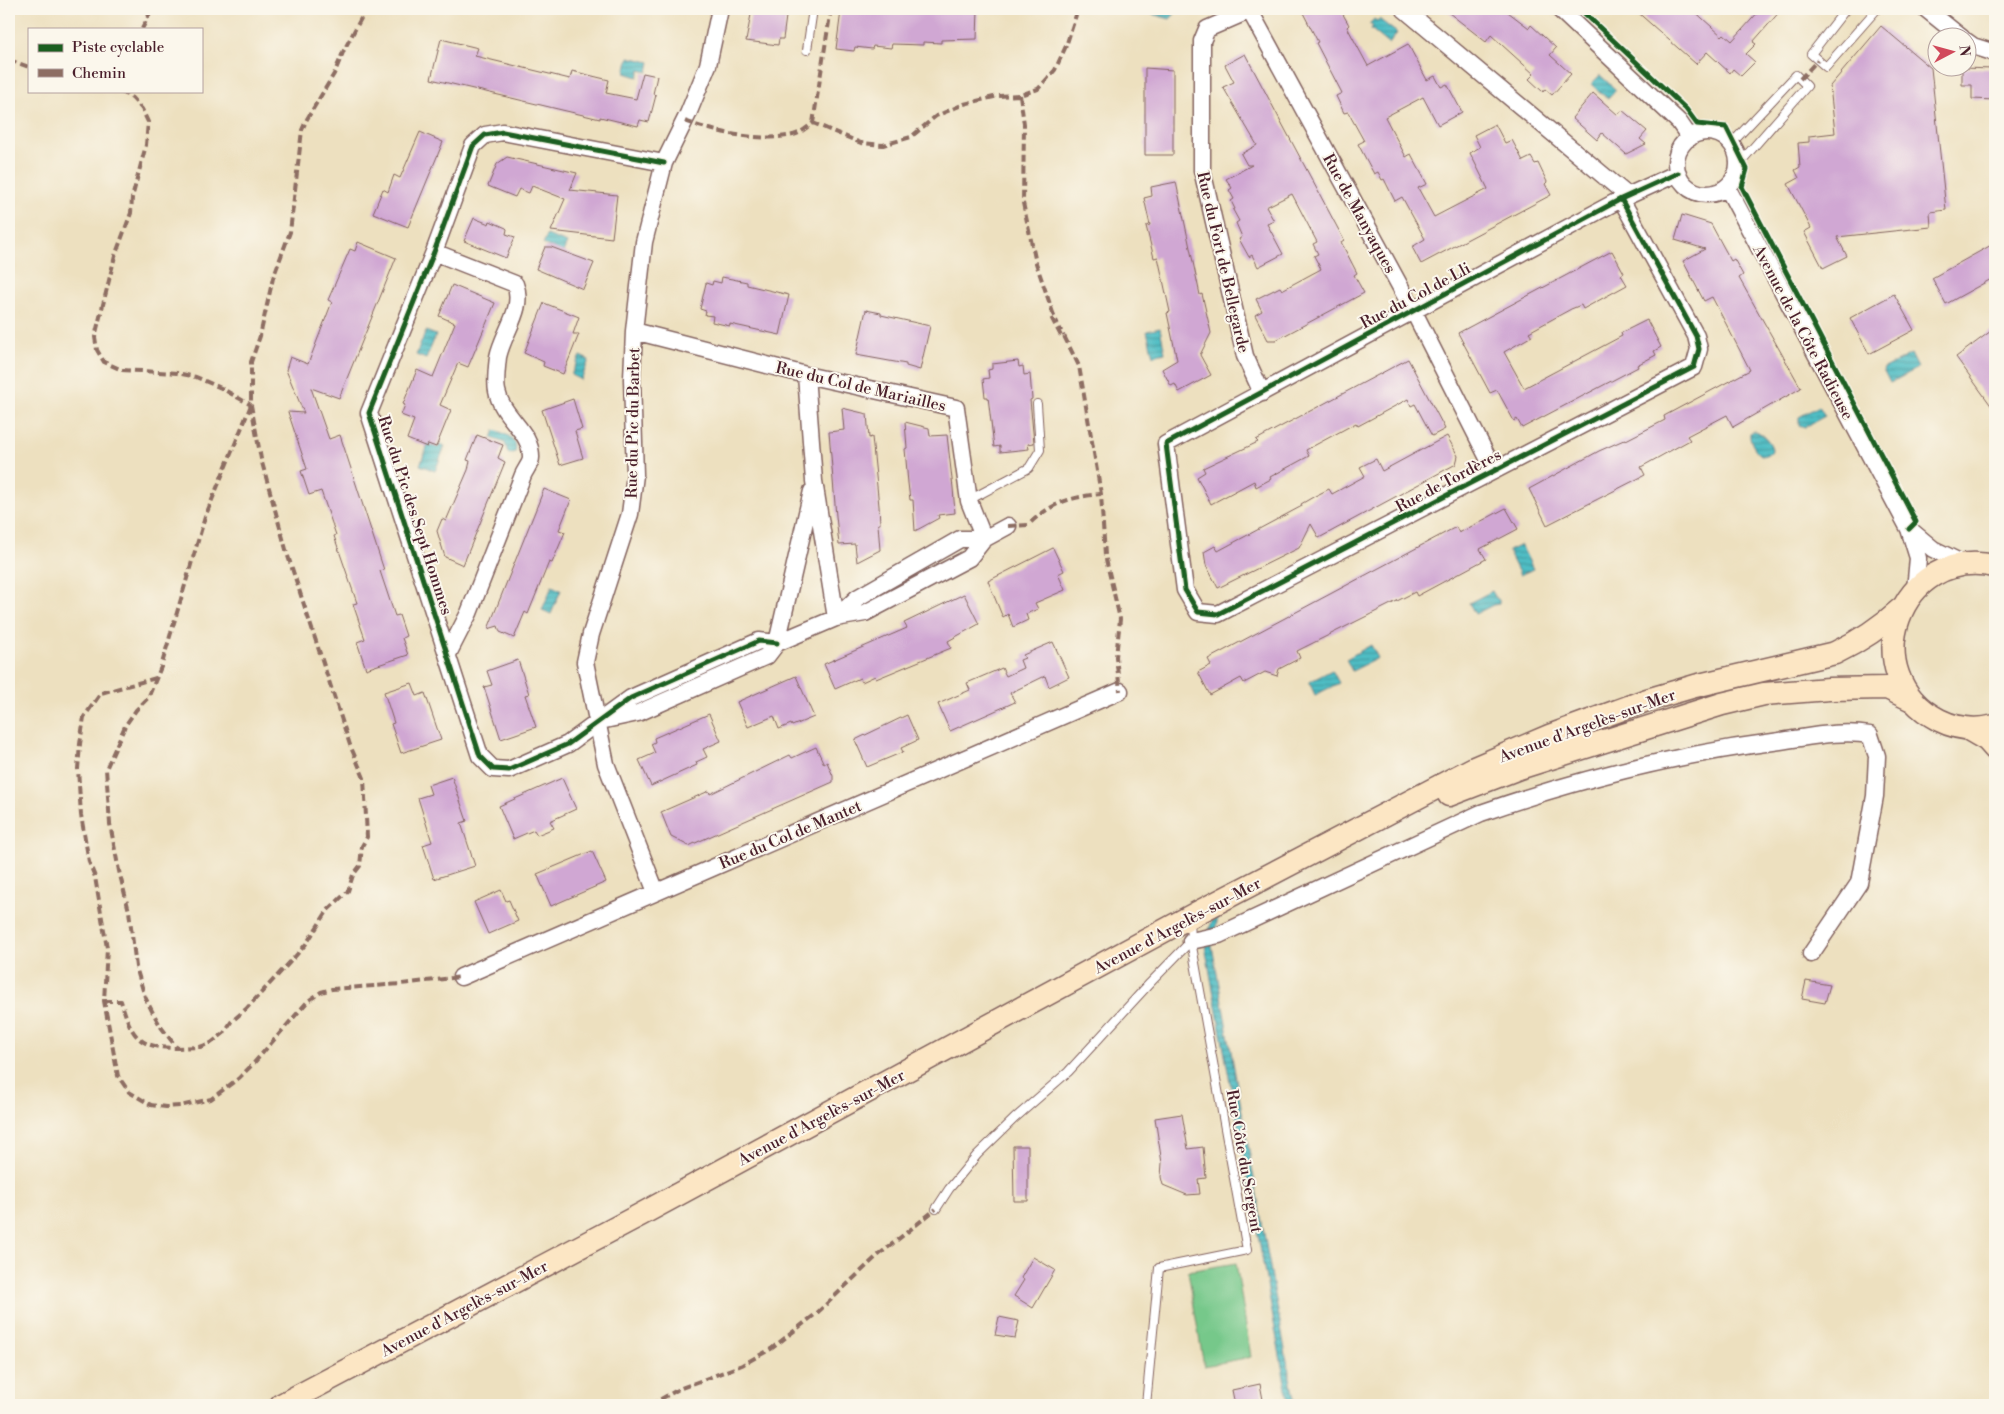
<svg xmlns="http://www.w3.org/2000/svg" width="2004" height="1414" viewBox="0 0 2004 1414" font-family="'Libre Bodoni',serif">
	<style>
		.garden { fill: #76c88a; stroke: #60745a }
		.water { fill: url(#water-rules); stroke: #4c6e78 }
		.building { fill: #d0a7d3 }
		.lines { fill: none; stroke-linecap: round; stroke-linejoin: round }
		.lane-casing { stroke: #83635f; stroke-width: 10 }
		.street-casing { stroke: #83635f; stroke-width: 19 }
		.secondary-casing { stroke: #83635f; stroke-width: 25 }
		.path { stroke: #83635f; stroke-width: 3; stroke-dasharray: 4 4; stroke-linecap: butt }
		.lane { stroke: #fff; stroke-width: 8 }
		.street { stroke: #fff; stroke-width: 16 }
		.secondary { stroke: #fce6c4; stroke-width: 22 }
		.quiet { stroke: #8d6e63; stroke-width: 4; stroke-dasharray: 8 4; stroke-linecap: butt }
		.cycleway-casing { stroke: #fbf7ec; stroke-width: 8 }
		.cycleway { stroke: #1b5e20; stroke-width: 5 }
		.labels { text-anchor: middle; stroke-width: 4; stroke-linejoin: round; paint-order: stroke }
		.street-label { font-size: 16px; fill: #4a1f2b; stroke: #fbf7ec }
	</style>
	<defs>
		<pattern id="water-rules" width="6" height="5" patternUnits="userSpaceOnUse" patternTransform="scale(1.25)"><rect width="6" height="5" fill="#4fbdc4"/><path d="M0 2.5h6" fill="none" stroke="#44999f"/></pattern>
	</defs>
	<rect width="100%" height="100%" fill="#fbf7ec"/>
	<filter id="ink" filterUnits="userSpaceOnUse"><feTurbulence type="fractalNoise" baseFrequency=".02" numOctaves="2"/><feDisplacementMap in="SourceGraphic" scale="10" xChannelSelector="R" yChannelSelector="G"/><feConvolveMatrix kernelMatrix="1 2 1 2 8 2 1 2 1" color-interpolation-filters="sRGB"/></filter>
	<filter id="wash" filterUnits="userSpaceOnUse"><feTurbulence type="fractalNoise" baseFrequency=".0096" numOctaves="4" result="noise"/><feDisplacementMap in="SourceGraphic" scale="20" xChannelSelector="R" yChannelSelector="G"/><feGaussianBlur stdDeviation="1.12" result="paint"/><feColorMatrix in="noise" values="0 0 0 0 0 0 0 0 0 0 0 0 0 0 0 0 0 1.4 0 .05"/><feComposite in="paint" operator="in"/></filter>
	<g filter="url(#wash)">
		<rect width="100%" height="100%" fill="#ede0bf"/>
		<path class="garden" d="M 1236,1263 L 1251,1357 L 1204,1366 L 1188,1271 Z"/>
		<path class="water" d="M 1145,9 L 1173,9 L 1175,14 L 1170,19 L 1144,12 Z
			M 1374,19 L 1377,21 L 1379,19 L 1397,33 L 1389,44 L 1371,29 L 1373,26 L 1369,24 Z
			M 629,57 L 650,62 L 648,72 L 640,70 L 638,77 L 625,73 Z
			M 1600,75 L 1616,90 L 1608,99 L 1591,84 Z
			M 547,235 L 567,243 L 563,252 L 543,244 Z
			M 1160,328 L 1165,353 L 1153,356 L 1147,331 Z
			M 426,331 L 436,335 L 426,359 L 416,355 Z
			M 1911,354 L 1918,368 L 1890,383 L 1883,369 Z
			M 580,356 L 589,360 L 581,380 L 571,375 Z
			M 1819,406 L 1825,416 L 1805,427 L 1799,425 L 1799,417 Z
			M 495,430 C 506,434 519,439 515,452 L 510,454 L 508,453 L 505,443 L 492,438 Z
			M 1753,431 C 1760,430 1771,442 1772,449 L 1771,453 L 1763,456 C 1756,453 1749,441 1750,433 Z
			M 428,444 L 438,448 L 440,444 L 445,446 L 435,471 L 420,465 Z
			M 1521,545 L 1533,569 L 1520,575 L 1508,551 Z
			M 552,586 L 561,590 L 551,614 L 542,610 Z
			M 1492,591 L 1495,597 L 1499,600 L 1499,604 L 1493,605 L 1475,614 L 1469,603 Z
			M 1371,645 L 1378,658 L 1352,671 L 1346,659 Z
			M 1332,670 L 1339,683 L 1315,695 L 1309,682 Z
			M 1218,917 L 1212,946 L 1295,1405 L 1289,1405 L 1205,946 L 1212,920 Z"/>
		<g id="blocks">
			<path class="building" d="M 752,9 L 787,9 L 783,39 L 779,39 L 778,45 L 746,41 Z
				M 849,9 L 978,9 L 977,39 L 941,40 L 941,43 L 923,42 L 923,45 L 892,44 L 891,48 L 873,46 L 872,49 L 855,47 L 854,51 L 836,49 L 841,11 L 849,12 Z
				M 1301,9 L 1340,9 L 1349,25 L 1347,27 L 1368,66 L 1408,44 L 1427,80 L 1435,76 L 1441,87 L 1447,84 L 1462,112 L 1438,125 L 1423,97 L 1385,117 L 1406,157 L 1411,154 L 1427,184 L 1418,188 L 1434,217 L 1488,189 L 1470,153 L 1480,147 L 1474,135 L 1495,124 L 1505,143 L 1512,140 L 1523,161 L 1531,157 L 1535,164 L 1538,163 L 1547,182 L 1545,184 L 1551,195 L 1421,264 L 1412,247 L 1425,239 L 1402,197 L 1395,201 L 1384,179 L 1382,180 L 1378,172 L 1374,174 L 1358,144 L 1364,141 L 1348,112 L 1344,113 L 1336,96 L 1342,93 L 1316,43 L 1318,42 Z
				M 1444,9 L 1504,9 L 1529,28 L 1531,25 L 1556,48 L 1550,55 L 1571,74 L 1552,95 L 1545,89 L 1543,92 L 1529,79 L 1534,74 L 1491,35 L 1486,42 Z
				M 1634,9 L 1692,9 L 1722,36 L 1724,34 L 1732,41 L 1761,9 L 1782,9 L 1753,42 L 1756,44 L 1746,54 L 1755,62 L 1741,76 L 1733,69 L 1730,73 L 1707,52 L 1696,64 Z
				M 1881,26 L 1931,68 L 1946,210 L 1930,212 L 1931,227 L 1837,237 L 1847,256 L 1823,268 L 1804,232 L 1811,228 L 1788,184 L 1799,178 L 1795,170 L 1800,167 L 1798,143 L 1809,142 L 1809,136 L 1835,133 L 1830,86 Z
				M 441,39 L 478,48 L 475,56 L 570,79 L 572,71 L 609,80 L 606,93 L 636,99 L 643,73 L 657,76 L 653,94 L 656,95 L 649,122 L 640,120 L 638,126 L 600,117 L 600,119 L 431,79 Z
				M 1245,54 L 1344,240 L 1341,242 L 1357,273 L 1354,275 L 1364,293 L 1276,340 L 1268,340 L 1255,315 L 1262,311 L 1256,299 L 1280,287 L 1282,290 L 1321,269 L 1314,256 L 1318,254 L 1313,244 L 1317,242 L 1292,194 L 1266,207 L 1274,221 L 1267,224 L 1283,254 L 1258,267 L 1252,255 L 1249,257 L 1239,239 L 1242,237 L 1236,223 L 1239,221 L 1233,210 L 1235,209 L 1231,201 L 1234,199 L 1229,190 L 1232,188 L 1226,179 L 1252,165 L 1247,165 L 1241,154 L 1257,145 L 1223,87 L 1234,82 L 1225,65 Z
				M 1145,68 L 1173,70 L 1173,155 L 1145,155 Z
				M 1962,68 L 1993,69 L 1992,83 L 1995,83 L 1995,100 L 1972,99 L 1972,85 L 1962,85 Z
				M 1593,93 L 1618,115 L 1622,110 L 1647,131 L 1640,139 L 1646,144 L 1626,154 L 1602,133 L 1597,140 L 1572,118 Z
				M 420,132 L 443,142 L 408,227 L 373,213 L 383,189 L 388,192 L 394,175 L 400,178 Z
				M 507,157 L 577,173 L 570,190 L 617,195 L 612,238 L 551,231 L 565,199 L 532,186 L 529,193 L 519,189 L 515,197 L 488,186 L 497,164 Z
				M 1176,182 L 1200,295 L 1202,294 L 1211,333 L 1200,355 L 1211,375 L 1179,392 L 1175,384 L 1171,386 L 1162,369 L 1177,360 L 1167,313 L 1170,312 L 1158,257 L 1154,258 L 1146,226 L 1150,225 L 1144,198 L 1152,196 L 1151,187 Z
				M 1682,215 L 1711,224 L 1731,261 L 1734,259 L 1743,275 L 1739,278 L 1801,388 L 1733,427 L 1727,415 L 1687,436 L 1690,440 L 1641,467 L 1645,475 L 1547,525 L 1529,489 L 1599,451 L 1626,439 L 1626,440 L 1665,420 L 1664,416 L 1750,370 L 1712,297 L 1704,301 L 1683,261 L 1705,249 L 1675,240 Z
				M 474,218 L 489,224 L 490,221 L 506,228 L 507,229 L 506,234 L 515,237 L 506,258 L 464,241 Z
				M 358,242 L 396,258 L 339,398 L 311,388 L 329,439 L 340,435 L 384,570 L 380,571 L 395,616 L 399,615 L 406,636 L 402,638 L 408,655 L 366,669 L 357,642 L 365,639 L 353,604 L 357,603 L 334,536 L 336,535 L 321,491 L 309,495 L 301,471 L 307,469 L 288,412 L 304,413 L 286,370 L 290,357 L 308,364 L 332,302 L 328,300 L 350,249 L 355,251 Z
				M 1995,243 L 1995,277 L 1946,304 L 1932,278 Z
				M 545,247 L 551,247 L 594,263 L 583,289 L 536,269 Z
				M 1612,251 L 1624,273 L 1621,275 L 1627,285 L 1583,309 L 1581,305 L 1571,309 L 1529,332 L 1532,336 L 1504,352 L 1524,388 L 1622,336 L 1621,333 L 1647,320 L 1661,347 L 1654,351 L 1656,355 L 1637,365 L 1638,367 L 1522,428 L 1517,419 L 1514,421 L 1497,390 L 1490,393 L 1458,333 Z
				M 722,277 L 747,282 L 747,285 L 789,295 L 780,335 L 730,324 L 730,326 L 712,322 L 713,316 L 705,315 L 706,311 L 700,309 L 706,283 L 712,285 L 713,281 L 721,283 Z
				M 452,285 L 495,303 L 468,367 L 458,363 L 440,405 L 451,410 L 436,447 L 428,444 L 427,447 L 407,439 L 414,420 L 401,415 L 405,405 L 403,404 L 417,370 L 433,377 L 455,323 L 439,316 Z
				M 1894,294 L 1914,330 L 1869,354 L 1850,318 Z
				M 544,303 L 579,317 L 573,334 L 579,334 L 563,374 L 543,366 L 544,362 L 524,353 Z
				M 866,310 L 881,313 L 881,315 L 930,326 L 920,370 L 906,366 L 906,364 L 856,355 Z
				M 1995,328 L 1995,411 L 1956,357 Z
				M 1408,359 L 1445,429 L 1432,436 L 1415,404 L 1411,406 L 1408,399 L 1358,426 L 1356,423 L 1306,450 L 1309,456 L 1270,477 L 1271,479 L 1256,487 L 1254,481 L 1211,504 L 1197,477 L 1205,472 L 1203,468 L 1258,442 L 1256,440 L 1265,435 Z
				M 1018,361 L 1019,367 L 1023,366 L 1024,375 L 1030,374 L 1032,399 L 1030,400 L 1034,443 L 1028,444 L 1029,449 L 1000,452 L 1000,446 L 994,447 L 988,397 L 985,397 L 983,379 L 989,378 L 988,370 L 992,369 L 992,364 Z
				M 573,399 L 582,429 L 575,431 L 583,458 L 560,465 L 542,410 Z
				M 842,408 L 867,414 L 869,438 L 872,437 L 879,506 L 880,524 L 878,524 L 880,550 L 857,562 L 855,544 L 839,545 L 836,516 L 829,432 L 844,430 Z
				M 905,422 L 929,428 L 930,436 L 947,435 L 953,488 L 955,513 L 938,515 L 939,518 L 915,531 L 913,500 L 910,500 L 908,483 L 905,449 L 907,448 Z
				M 477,435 L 503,445 L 498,458 L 505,462 L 463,565 L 445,557 L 437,531 L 442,519 L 446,521 L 468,470 L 470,461 L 467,460 Z
				M 1447,436 L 1458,456 L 1456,464 L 1319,538 L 1311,524 L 1299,548 L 1218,588 L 1206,565 L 1204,552 L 1215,546 L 1218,551 L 1302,506 L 1301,504 L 1315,496 L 1329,489 L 1332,494 L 1365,476 L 1360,467 L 1376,459 L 1382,471 Z
				M 544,489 L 571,500 L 559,530 L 565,532 L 552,563 L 549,562 L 528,614 L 525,612 L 514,638 L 500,632 L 498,626 L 488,629 Z
				M 1506,508 L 1518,529 L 1480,549 L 1486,559 L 1417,596 L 1415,592 L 1297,651 L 1300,658 L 1279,669 L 1277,676 L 1265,672 L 1244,683 L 1241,678 L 1210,695 L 1198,672 L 1211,665 L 1208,659 L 1456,527 L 1459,533 Z
				M 1053,548 L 1064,571 L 1058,574 L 1065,590 L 1035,603 L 1038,609 L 1026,614 L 1028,620 L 1013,627 L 1008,614 L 1003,617 L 1001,613 L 988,581 Z
				M 964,594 L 979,624 L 948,641 L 951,648 L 876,679 L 875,676 L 862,682 L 860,678 L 835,689 L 824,664 L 907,628 L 904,623 Z
				M 1053,642 L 1069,677 L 1049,687 L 1045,676 L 1010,693 L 1015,702 L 950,731 L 938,704 L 970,690 L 967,683 L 1002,668 L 1006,676 L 1023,668 L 1020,660 L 1025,658 L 1023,655 Z
				M 518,660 L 529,694 L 525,695 L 536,727 L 501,739 L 484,687 L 492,685 L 487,671 Z
				M 796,676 L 814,717 L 792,726 L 791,724 L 779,729 L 774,716 L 748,727 L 737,702 Z
				M 412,683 L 417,696 L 425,693 L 441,740 L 401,753 L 391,724 L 394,723 L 384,692 Z
				M 709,714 L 721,741 L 703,749 L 707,757 L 696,762 L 697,765 L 651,786 L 639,760 L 655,753 L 651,744 L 655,742 L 654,738 Z
				M 907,715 L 918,740 L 901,748 L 903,752 L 867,767 L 855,740 Z
				M 816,747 L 824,764 L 827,762 L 833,776 L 833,782 L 693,844 L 689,846 L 671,837 L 661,812 L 709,791 L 710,794 L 790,755 L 792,758 Z
				M 452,777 L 467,821 L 461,823 L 475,866 L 434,879 L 423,845 L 432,842 L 418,798 L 431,794 L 428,785 Z
				M 562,778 L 576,809 L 550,821 L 554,828 L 537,835 L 534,830 L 513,839 L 499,806 Z
				M 592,851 L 606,882 L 551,906 L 537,874 Z
				M 501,890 L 506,901 L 509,900 L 518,921 L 488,934 L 474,902 Z
				M 1806,981 L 1830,985 L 1825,1003 L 1802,999 Z
				M 1182,1114 L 1188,1149 L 1203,1147 L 1206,1178 L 1198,1179 L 1200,1194 L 1187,1195 L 1163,1185 L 1161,1177 L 1162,1163 L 1155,1118 Z
				M 1013,1146 L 1028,1146 L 1028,1201 L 1014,1201 Z
				M 1033,1257 L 1055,1270 L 1033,1308 L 1014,1296 L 1024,1280 L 1021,1278 Z
				M 999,1317 L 1019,1321 L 1015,1338 L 995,1335 Z
				M 1260,1384 L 1264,1405 L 1235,1405 L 1232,1390 Z"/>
		</g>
	</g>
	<g filter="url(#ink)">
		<use href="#blocks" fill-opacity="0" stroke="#83635f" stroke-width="1"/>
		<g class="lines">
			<g class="lane-casing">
				<path id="lane" d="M 1846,9 L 1811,54 L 1826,67 L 1877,9
					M 807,50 L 813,9
					M 1731,144 L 1796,75 L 1807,86 L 1738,165
					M 969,500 L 1029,468 L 1040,450 L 1037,404
					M 936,1209 L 949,1189 L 977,1155 L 1015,1118 L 1068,1072 L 1150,983 L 1191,941 L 1190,919
					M 1146,1405 L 1159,1268 L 1247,1250 L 1191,941"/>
			</g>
			<g class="street-casing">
				<path id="street" d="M 1253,9 L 1207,29 L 1202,41 L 1202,170 L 1245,356 L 1262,393
					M 1404,9 L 1628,196
					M 1559,9 L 1679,122 L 1690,138
					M 1926,9 L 1962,38
					M 1250,11 L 1413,310 L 1494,470
					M 1966,41 L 1973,46 L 1995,53
					M1676 163a31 31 0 1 1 62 0a31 31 0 1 1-62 0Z
					M 664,163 L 503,132 L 485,135 L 473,146 L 434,252 L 369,413 L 480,756 L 493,769 L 509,770 L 568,744 L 631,698 L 759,641 L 777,643
					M 1727,187 L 1909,529
					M 1621,199 L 1696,336 L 1699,349 L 1694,367 L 1218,614 L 1198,612 L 1185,590 L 1166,444 L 1621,199 L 1678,173
					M 434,252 L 515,284 C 525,309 503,332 498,357 C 497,366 495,382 497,391 C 502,418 532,431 531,458 C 531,463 525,470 523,475 L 469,613 L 448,654
					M 634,331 L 806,375 L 956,408 L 969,501 L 984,539
					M 806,375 L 814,481 L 836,618
					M 1915,590 L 1918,558 L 1909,529 L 1933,549 L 1964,564
					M 836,618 L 857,598 L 960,539 L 984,539
					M 777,643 L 812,491
					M 605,720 L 638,713 L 767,656 L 777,643 L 836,618 L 865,613 L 969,558 L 984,539 L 1008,526
					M 656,892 L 606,764 L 585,662 L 591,634 L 630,514 L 635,475 L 632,379 L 634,331 L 644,242 L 664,163 L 688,114 L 708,65 L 720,9
					M 1191,941 L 1219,935 L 1481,813 C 1578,779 1678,754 1780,741 C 1810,737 1840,730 1870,735 L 1877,756 L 1875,796 L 1859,883 L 1811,954
					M 461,977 L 1120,691"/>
			</g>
			<g class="secondary-casing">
				<path id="secondary" d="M 1995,566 C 1899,545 1853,676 1939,720 C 1957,729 1976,731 1995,726
					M 1968,729 L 1987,740 L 1995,749
					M 1449,795 L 1519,768 L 1722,704 L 1764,694 L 1829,689 L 1887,688 L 1914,701
					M 281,1405 L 640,1215 L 1195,914 L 1474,768 L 1549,736 L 1647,700 L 1695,686 L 1835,653 C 1860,641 1881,627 1902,608"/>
			</g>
			<path class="path" d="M 1053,313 L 1064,336"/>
			<use href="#lane" class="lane"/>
			<use href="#street" class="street"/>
			<use href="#secondary" class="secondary"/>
			<path class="quiet" d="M 1249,9 L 1250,11
				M 142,29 L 152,9
				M 9,60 L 29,67
				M 1800,79 L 1818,60
				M 120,91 L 132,98 L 142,109 L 148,122 L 146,145 L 132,198 L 131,213 L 115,256 L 95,337 L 97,350 L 104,362 L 122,370 L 177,373 L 196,377 L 221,388 L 251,405
				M 1020,95 L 1024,124 L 1023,203 L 1036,263 L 1053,313 L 1051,317 L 1061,336 L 1064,336 L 1079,366 L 1101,494 L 1105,555 L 1120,619 L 1116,657 L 1120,691
				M 685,121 C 716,133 760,142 793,135 C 800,134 807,127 813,123 L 861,143 L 883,145 L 911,137 L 936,116 L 964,104 L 998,96 L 1020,95 L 1038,89 L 1055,70 L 1066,46 L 1078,9
				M 813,123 L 831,9
				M 251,405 L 205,517 L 161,667 L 148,698 L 136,710 L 125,726 L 106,769 L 110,824 L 119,871 L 129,911 L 136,967 L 145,997 L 152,1011 L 161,1027 L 177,1048 L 200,1047 L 211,1043 L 224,1033 L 231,1022 L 246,1009 L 292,960 L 306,944 L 328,910 L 348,891 L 353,875 L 360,866 L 362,846 L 367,837 L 364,778 L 350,745 L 287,553 L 261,459 L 251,405 L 251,362 L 260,336 L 273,278 L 290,232 L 302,130 L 307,119 L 334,74 L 344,50 L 366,9
				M 1008,526 L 1028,525 C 1051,503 1070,497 1101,494
				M 156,678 L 101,693 L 84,717 L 80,744 L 78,769 L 81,815 L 89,862 L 95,877 L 107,948 L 104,1001 L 118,1076 L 129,1092 L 151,1105 L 166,1107 L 180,1106 L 211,1099 L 239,1078 L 253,1064 L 308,1001 L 321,992 L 332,989 L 401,984 L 461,977
				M 104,1001 L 121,1001 C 132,1037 138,1048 177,1048
				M 650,1405 L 679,1389 L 742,1365 L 771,1349 L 817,1313 L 876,1257 L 936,1209"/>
			<g class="cycleway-casing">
				<path id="cycleway" d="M 1580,9 L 1686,109 L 1697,124 L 1726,127 L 1747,169 L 1742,187 L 1916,522 L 1909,529
					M 664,163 L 503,132 L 485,135 L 473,146 L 434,252 L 369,413 L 480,756 L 493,769 L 509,770 L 568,744 L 631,698 L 759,641 L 777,643
					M 1621,199 L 1696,336 L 1699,349 L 1694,367 L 1218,614 L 1198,612 L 1185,590 L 1166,444 L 1621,199 L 1678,173"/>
			</g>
			<use href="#cycleway" class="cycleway"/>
		</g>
	</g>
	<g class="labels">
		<g class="street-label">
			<text transform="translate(1360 213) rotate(61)" y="6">Rue de Manyaques</text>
			<text transform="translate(1224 262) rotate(77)" y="6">Rue du Fort de Bellegarde</text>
			<text transform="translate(1415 295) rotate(-28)" y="6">Rue du Col de Lli</text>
			<text transform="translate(1804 332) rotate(62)" y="6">Avenue de la Côte Radieuse</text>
			<text transform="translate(861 386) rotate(13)" y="6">Rue du Col de Mariailles</text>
			<text transform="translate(632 423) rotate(-89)" y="6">Rue du Pic du Barbet</text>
			<text transform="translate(1448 480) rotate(-28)" y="6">Rue de Tordères</text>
			<text transform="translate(416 515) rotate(72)" y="6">Rue du Pic des Sept Hommes</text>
			<text transform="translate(1587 725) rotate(-20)" y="6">Avenue d'Argelès-sur-Mer</text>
			<text transform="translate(790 834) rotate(-23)" y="6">Rue du Col de Mantet</text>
			<text transform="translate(1177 925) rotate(-28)" y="6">Avenue d'Argelès-sur-Mer</text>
			<text transform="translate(821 1117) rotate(-28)" y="6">Avenue d'Argelès-sur-Mer</text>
			<text transform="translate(1245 1161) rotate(80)" y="6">Rue Côte du Sergent</text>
			<text transform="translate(464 1308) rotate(-28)" y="6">Avenue d'Argelès-sur-Mer</text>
		</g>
	</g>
	<rect width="2004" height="1414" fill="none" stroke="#fbf7ec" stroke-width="30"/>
	<rect x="28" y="28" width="175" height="65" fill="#fbf7ec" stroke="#b4a19f"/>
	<rect x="38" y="44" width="25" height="8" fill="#1b5e20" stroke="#b4a19f"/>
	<text x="72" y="52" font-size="15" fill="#4a1f2b">Piste cyclable</text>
	<rect x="38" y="69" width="25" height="8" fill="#8d6e63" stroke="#b4a19f"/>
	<text x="72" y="78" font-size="15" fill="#4a1f2b">Chemin</text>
	<g transform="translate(1952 52) rotate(84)"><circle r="24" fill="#fbf7ec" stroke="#b4a19f"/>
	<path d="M0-4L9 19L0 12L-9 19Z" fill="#d1495b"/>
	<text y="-8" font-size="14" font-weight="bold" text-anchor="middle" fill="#4a1f2b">N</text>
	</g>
</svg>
